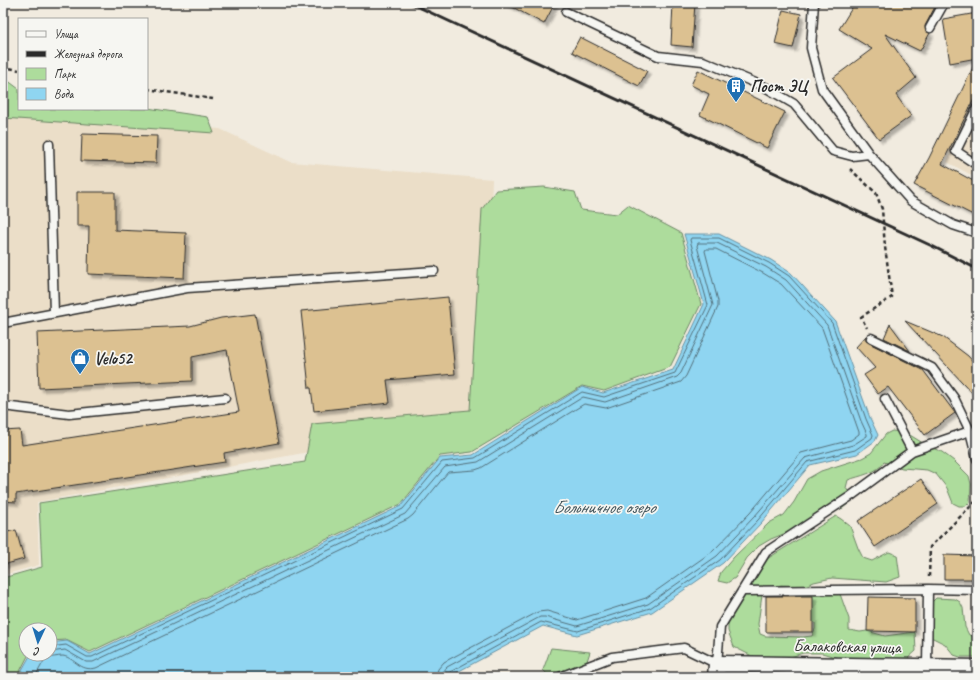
<svg xmlns="http://www.w3.org/2000/svg" width="980" height="680" viewBox="0 0 980 680" font-family="Caveat,sans-serif">
	<style>
		.built { fill: #ebdec8 }
		.green { fill: #addc9c; stroke: #6c8464 }
		.water { fill: #8fd5f1; stroke: #6791a2 }
		.lines { fill: none; stroke-linecap: round; stroke-linejoin: round }
		.shore { stroke: #536f7a; stroke-width: 1 }
		.building { fill: #dcc191; stroke: #2b2b2b; filter: url(#shadow) }
		.lane-casing { stroke: #2b2b2b; stroke-width: 11 }
		.street-casing { stroke: #2b2b2b; stroke-width: 19 }
		.path { stroke: #2b2b2b; stroke-width: 2.5; stroke-dasharray: 4 3; stroke-linecap: butt }
		.lane { stroke: #f6f6f2; stroke-width: 8 }
		.street { stroke: #f6f6f2; stroke-width: 16 }
		.rail { stroke: #2b2b2b; stroke-width: 3 }
		.labels { text-anchor: middle; stroke-width: 3.5; stroke-linejoin: round; paint-order: stroke }
		.poi-label { font-size: 17px; font-weight: bold; fill: #2b2b2b; stroke: #f6f6f2; text-anchor: start }
		.street-label { font-size: 17px; fill: #2b2b2b; stroke: #f6f6f2 }
		.water-label { font-size: 18px; font-style: italic; fill: #44565c; stroke: #f6f6f2 }
	</style>
	<defs>
		<filter id="shadow"><feDropShadow dx="3.5" dy="3.5" stdDeviation="1" flood-color="#0004"/></filter>
	</defs>
	<rect width="100%" height="100%" fill="#f1ebdf"/>
	<filter id="ink" filterUnits="userSpaceOnUse"><feTurbulence type="fractalNoise" baseFrequency=".025" numOctaves="2"/><feDisplacementMap in="SourceGraphic" scale="8" xChannelSelector="R" yChannelSelector="G"/><feConvolveMatrix kernelMatrix="1 2 1 2 8 2 1 2 1" color-interpolation-filters="sRGB"/></filter>
	<g filter="url(#ink)">
		<path class="built" d="M 977,72 L 977,178 L 947,162 L 950,154 L 935,146 L 970,74 Z
			M 3,110 L 220,129 L 291,162 L 492,179 L 484,420 L 37,502 L 39,565 L 3,575 Z"/>
		<path class="green" d="M 3,77 L 19,89 L 19,109 L 147,109 L 147,108 L 208,117 L 214,133 L 3,118 Z
			M 544,187 L 575,192 L 581,210 L 617,214 L 628,205 L 681,233 L 701,304 L 670,367 L 604,391 L 582,386 L 472,452 L 440,456 L 401,504 L 90,652 L 66,640 L 50,641 L 50,630 L 26,630 L 26,654 L 29,654 L 17,677 L 3,677 L 3,578 L 42,567 L 39,503 L 305,462 L 312,424 L 470,410 L 482,209 L 496,190 Z
			M 892,431 L 905,432 L 926,445 L 942,452 L 954,461 L 969,476 L 971,484 L 970,502 L 966,506 L 959,506 L 953,503 L 947,488 L 936,474 L 927,470 L 902,468 L 884,462 C 878,473 859,476 848,480 L 846,488 L 851,496 L 849,503 L 843,508 L 813,519 L 791,531 L 771,539 L 759,546 L 747,558 L 735,578 L 727,583 L 718,581 L 721,572 L 734,557 L 769,523 L 784,515 L 794,502 L 807,479 L 821,471 L 862,458 L 871,453 L 886,434 Z
			M 836,516 L 841,519 L 850,526 L 858,548 L 863,558 L 872,561 L 889,552 L 897,555 L 900,577 L 886,582 L 832,578 L 814,582 L 805,586 L 781,585 L 773,587 L 762,595 L 758,624 L 760,634 L 765,636 L 803,637 L 812,636 L 815,629 L 815,623 L 788,613 L 786,605 L 798,594 L 840,594 L 849,619 L 849,630 L 860,632 L 867,631 L 885,636 L 915,632 L 916,651 L 907,659 L 895,659 L 888,669 L 887,677 L 863,677 L 860,667 L 852,662 L 822,653 L 803,653 L 787,658 L 758,659 L 734,647 L 728,631 L 728,620 L 754,567 Z
			M 936,598 L 955,599 L 960,602 L 963,608 L 965,627 L 969,635 L 977,637 L 977,657 L 960,657 L 954,655 L 945,644 L 931,637 L 929,605 Z
			M 551,648 L 590,652 L 583,673 L 577,677 L 550,677 L 543,670 Z
			M 923,674 L 977,676 L 977,677 L 907,677 Z"/>
		<path class="water" d="M 684,234 L 719,234 L 771,260 L 791,273 L 835,321 L 870,418 L 878,435 L 875,441 L 857,454 L 810,465 L 761,523 L 723,563 L 652,612 L 577,635 L 543,626 L 448,677 L 18,677 L 31,654 L 50,654 L 50,643 L 67,641 L 90,654 L 401,506 L 440,458 L 473,455 L 582,387 L 603,393 L 673,370 L 704,304 Z"/>
		<g class="lines">
			<path class="shore" d="M 50,647 L 66,645 L 87,657 L 92,657 L 403,509 L 442,462 L 475,458 L 582,392 L 604,397 L 675,373 L 708,305 L 690,240 L 691,238 L 719,238 L 769,263 L 789,276 L 832,323 L 866,419 L 873,435 L 872,438 L 855,450 L 807,462 L 758,520 L 720,560 L 650,608 L 578,631 L 541,622 L 450,672 L 447,677
				M 50,652 L 65,650 L 86,662 L 93,662 L 405,514 L 445,467 L 478,462 L 583,397 L 605,402 L 677,377 L 681,373 L 713,305 L 697,246 L 698,243 L 717,243 L 766,267 L 786,280 L 827,325 L 861,421 L 867,434 L 867,436 L 853,445 L 805,458 L 754,517 L 717,556 L 648,604 L 577,626 L 545,617 L 540,617 L 447,667 L 443,672 L 442,677
				M 35,677 L 46,657 C 52,658 57,656 63,656 C 75,658 80,672 96,668 L 408,519 L 413,515 L 448,472 L 475,470 L 481,468 L 584,404 L 606,408 L 681,382 L 686,376 L 718,307 L 718,301 L 705,251 L 706,249 L 716,249 L 763,273 L 781,284 L 822,328 L 859,432 L 859,434 L 851,440 L 801,453 L 750,513 L 713,551 L 646,598 L 577,620 L 547,611 L 538,612 L 444,662 L 438,669 L 436,677"/>
		</g>
		<path class="building" d="M 505,3 L 555,3 L 544,24 Z
			M 673,3 L 695,3 L 692,47 L 671,45 Z
			M 855,3 L 937,3 L 925,26 L 926,31 L 930,33 L 920,51 L 885,34 L 916,78 L 896,95 L 911,116 L 879,139 L 833,78 L 872,49 L 839,29 Z
			M 783,10 L 801,14 L 793,48 L 775,44 Z
			M 977,13 L 977,58 L 950,63 L 943,19 Z
			M 580,37 L 647,71 L 639,86 L 572,52 Z
			M 977,59 L 977,93 L 942,164 L 977,183 L 977,217 L 914,185 L 929,158 Z
			M 698,70 L 785,112 L 767,148 L 700,115 L 709,94 L 691,85 Z
			M 82,134 L 157,136 L 156,163 L 81,161 Z
			M 77,192 L 115,192 L 115,230 L 186,233 L 184,278 L 88,274 L 89,226 L 77,226 Z
			M 448,297 L 455,374 L 387,380 L 390,403 L 314,411 L 311,388 L 309,388 L 301,311 Z
			M 255,314 L 279,443 L 224,453 L 225,462 L 16,494 L 16,502 L 3,501 L 3,431 L 20,430 L 22,445 L 239,412 L 227,350 L 192,357 L 192,381 L 39,388 L 37,333 L 190,326 L 221,318 Z
			M 905,321 L 943,337 L 968,356 L 977,366 L 977,398 Z
			M 890,324 L 910,351 L 884,338 Z
			M 866,336 L 866,341 L 869,343 L 923,370 L 955,413 L 925,435 L 888,387 L 878,394 L 864,375 L 875,368 L 856,347 Z
			M 921,479 L 938,504 L 875,547 L 858,521 Z
			M 16,530 L 24,559 L 3,565 L 3,533 Z
			M 944,555 L 977,556 L 977,579 L 944,579 Z
			M 766,596 L 813,596 L 813,632 L 766,632 Z
			M 868,597 L 915,598 L 915,632 L 867,631 Z"/>
		<g class="lines">
			<g class="lane-casing">
				<path id="lane" d="M 814,3 L 811,48 L 822,89 L 869,154
					M 566,12 L 658,56 L 703,61 L 765,87 L 794,104 L 833,151 L 852,156 L 869,154 L 911,201 L 953,225 L 977,233
					M 930,28 L 944,3
					M 977,108 L 956,151 L 977,165
					M 49,144 L 54,313
					M 3,323 L 187,288 L 434,271
					M 885,399 L 912,451
					M 3,406 L 69,414 L 225,398
					M 970,431 L 977,459
					M 928,589 L 977,590
					M 742,591 L 928,589 L 927,668
					M 560,677 L 612,657 L 684,648 L 717,664 L 720,627 L 766,552 L 851,496 L 912,451 L 970,431 L 954,398 L 932,368 L 871,338"/>
			</g>
			<g class="street-casing">
				<path id="street" d="M 716,677 L 717,664 L 977,668"/>
			</g>
			<path class="path" d="M 3,67 L 19,70
				M 147,89 L 213,99
				M 850,169 L 876,193 L 882,209 L 885,247 L 892,297 L 861,317 L 867,328
				M 929,577 L 930,547 L 977,500"/>
			<use href="#lane" class="lane"/>
			<use href="#street" class="street"/>
			<path class="rail" d="M 410,3 L 932,246 L 977,269"/>
		</g>
	</g>
	<defs>
		<g id="building-pin" transform="scale(1)"><path d="M0 17L-7.5 6A9.5 9.5 0 1 1 7.5 6Z" fill="#1f6fb2" stroke="#f6f6f2"/><path d="M-4-6H4V6H1V3H-1V6H-4ZM-2.5-4.3h1.7v1.8h-1.7ZM.8-4.3h1.7v1.8H.8ZM-2.5-1h1.7V.8h-1.7ZM.8-1h1.7V.8H.8Z" fill="#fff"/></g>
		<g id="shop-pin" transform="scale(1)"><path d="M0 17L-7.5 6A9.5 9.5 0 1 1 7.5 6Z" fill="#1f6fb2" stroke="#f6f6f2"/><path d="M-5-2.5h2.3a2.7 3.5 0 0 1 5.4 0H5L5.5 6h-11ZM-1.5-2.5h3a1.5 2.3 0 0 0-3 0Z" fill="#fff"/></g>
	</defs>
	<g fill-rule="evenodd">
		<use href="#building-pin" x="736" y="86"/>
		<use href="#shop-pin" x="80" y="358"/>
	</g>
	<g class="labels">
		<g class="poi-label">
			<text x="750" y="92">Пост ЭЦ</text>
			<text x="94" y="364">Velo52</text>
		</g>
		<g class="street-label">
			<text transform="translate(847 646) rotate(1)" y="6">Балаковская улица</text>
		</g>
		<g class="water-label">
			<text x="604" y="513">Больничное озеро</text>
		</g>
	</g>
	<rect width="980" height="680" fill="none" stroke="#f6f6f2" stroke-width="16"/>
	<rect x="8" y="8" width="964" height="664" fill="none" stroke="#2b2b2b" stroke-width="1.5" filter="url(#ink)"/>
	<rect x="18" y="18" width="130" height="92" fill="#f6f6f2" stroke="#a5a5a2"/>
	<rect x="26" y="31" width="20" height="6" fill="#f6f6f2" stroke="#a5a5a2"/>
	<text x="54" y="38" font-size="12" fill="#2b2b2b">Улица</text>
	<rect x="26" y="51" width="20" height="6" fill="#2b2b2b" stroke="#a5a5a2"/>
	<text x="54" y="58" font-size="12" fill="#2b2b2b">Железная дорога</text>
	<rect x="26" y="68" width="20" height="12" fill="#addc9c" stroke="#a5a5a2"/>
	<text x="54" y="78" font-size="12" fill="#2b2b2b">Парк</text>
	<rect x="26" y="88" width="20" height="12" fill="#8fd5f1" stroke="#a5a5a2"/>
	<text x="54" y="98" font-size="12" fill="#2b2b2b">Вода</text>
	<g transform="translate(38 642) rotate(184)"><circle r="19" fill="#f6f6f2" stroke="#a5a5a2"/>
	<path d="M0-3L7 15L0 10L-7 15Z" fill="#1f6fb2"/>
	<text y="-6" font-size="11" font-weight="bold" text-anchor="middle" fill="#2b2b2b">С</text>
	</g>
</svg>
